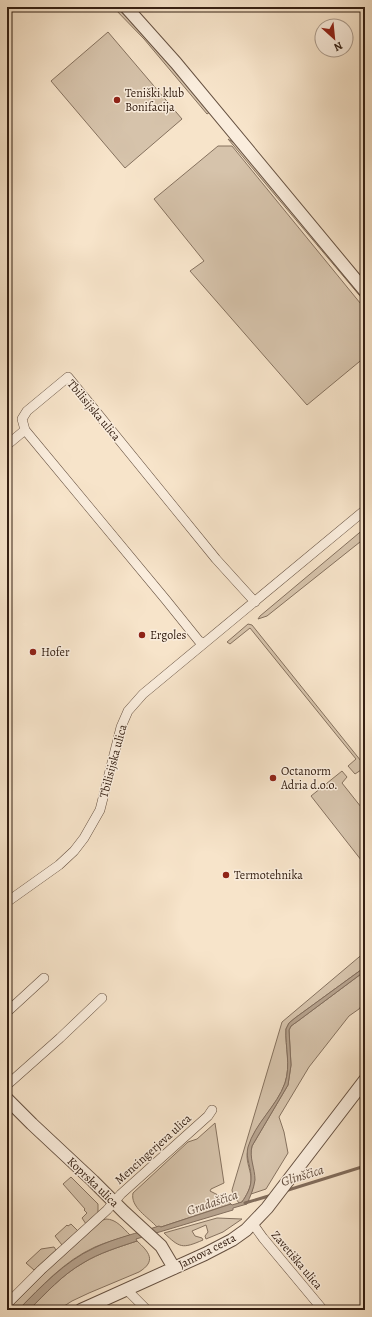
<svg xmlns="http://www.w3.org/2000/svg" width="372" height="1317" viewBox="0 0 372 1317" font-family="Alegreya,serif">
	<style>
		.green { fill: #d6c3ab; stroke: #86725f }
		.water { fill: #b5a18c; stroke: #826d5c }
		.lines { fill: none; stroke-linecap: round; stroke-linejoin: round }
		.stream { stroke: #826d5c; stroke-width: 3 }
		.minor-casing { stroke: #665141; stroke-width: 10 }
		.tertiary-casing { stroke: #665141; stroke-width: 14 }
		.minor { stroke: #faeddd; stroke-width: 9 }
		.tertiary { stroke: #faeddd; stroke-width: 12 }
		.poi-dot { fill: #8f2418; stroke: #faeddd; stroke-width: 1.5 }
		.labels { text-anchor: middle; stroke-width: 3; stroke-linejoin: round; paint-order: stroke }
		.poi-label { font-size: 12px; fill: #352013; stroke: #faeddd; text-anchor: start }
		.street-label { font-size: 12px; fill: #352013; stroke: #faeddd }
		.water-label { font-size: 13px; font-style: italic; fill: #624d3d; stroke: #faeddd }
	</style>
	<rect width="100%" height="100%" fill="#f7e4ca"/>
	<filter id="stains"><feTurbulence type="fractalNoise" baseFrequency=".005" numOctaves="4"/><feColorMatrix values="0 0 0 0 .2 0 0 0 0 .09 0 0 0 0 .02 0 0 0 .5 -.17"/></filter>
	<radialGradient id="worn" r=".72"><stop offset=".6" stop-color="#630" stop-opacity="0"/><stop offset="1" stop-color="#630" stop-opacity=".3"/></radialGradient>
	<path class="green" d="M 113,7 L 117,7 L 158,51 L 210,112 L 207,114 L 144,39 Z
		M 108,32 L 182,119 L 125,168 L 51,81 Z
		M 228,139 L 236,144 L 365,298 L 365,302 Z
		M 218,146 L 232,146 L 365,309 L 365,357 L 307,405 L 190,271 L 204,261 L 154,199 Z
		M 365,528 L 365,538 L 267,616 L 258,619 L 260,616 Z
		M 248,624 L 252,625 L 365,766 L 365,775 L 361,770 L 355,774 L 348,766 L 356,759 L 250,628 L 230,644 L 227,642 Z
		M 342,771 L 347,777 L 342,783 L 365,812 L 365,865 L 311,796 Z
		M 365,952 L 365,967 L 295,1018 L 289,1023 L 286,1029 C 285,1047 291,1065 285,1083 C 277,1107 253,1125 248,1150 C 245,1159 250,1168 251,1177 C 252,1186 247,1195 242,1202 L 239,1203 L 233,1195 L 232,1190 L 282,1022 Z
		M 365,971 L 365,1001 L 359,1009 L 349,1016 L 309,1067 L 279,1117 L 284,1132 L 288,1153 L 266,1189 L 251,1194 C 259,1174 247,1164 252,1146 L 288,1085 L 291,1065 L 289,1030 L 291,1026 L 298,1021 Z
		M 215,1123 L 224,1183 L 211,1189 L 210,1191 L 220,1196 L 221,1199 L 226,1200 L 231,1204 L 161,1227 L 157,1227 C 148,1217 130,1207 133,1193 L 188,1142 L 197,1139 Z
		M 71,1177 L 98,1204 L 98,1212 L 86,1224 L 82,1218 L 87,1213 L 84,1210 L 85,1209 L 63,1184 Z
		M 217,1218 L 242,1219 L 223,1232 L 206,1239 L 205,1236 L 208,1232 L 206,1225 L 192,1231 L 195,1236 L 202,1238 L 203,1240 C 182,1249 180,1248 164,1233 Z
		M 106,1219 C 116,1219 123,1228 130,1235 C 119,1239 106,1242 95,1247 C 64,1261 42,1286 18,1310 L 8,1310 L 47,1271 L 103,1220 Z
		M 71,1224 L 78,1231 L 62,1245 L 55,1236 L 67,1225 L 68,1226 Z
		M 137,1241 C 149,1252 157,1261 139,1272 L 89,1293 L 72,1301 L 58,1310 L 29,1310 C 46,1293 62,1275 83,1263 C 99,1253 119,1247 137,1241 Z
		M 54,1247 L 56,1250 L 34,1270 L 26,1263 L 41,1249 Z"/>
	<path class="water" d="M 365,967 L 365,971 L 298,1021 L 291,1026 L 289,1030 L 291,1065 L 288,1085 L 252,1146 C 249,1158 255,1168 255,1180 C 254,1188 250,1197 247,1204 L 233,1208 L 233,1210 L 136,1239 L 137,1241 C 119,1247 99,1253 83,1263 C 62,1275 46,1293 29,1310 L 18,1310 C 42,1286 64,1262 94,1248 C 115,1238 138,1233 159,1226 L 161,1227 L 231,1204 L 232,1205 L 242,1202 C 246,1196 251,1188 251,1180 C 252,1168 245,1158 248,1147 C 255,1123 277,1106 285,1083 C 291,1065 285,1047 286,1029 L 289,1023 L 295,1018 Z"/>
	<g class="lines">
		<path class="stream" d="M 285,1191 L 365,1166
			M 245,1203 L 272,1195"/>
		<g class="minor-casing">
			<path id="minor" d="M 7,445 L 25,430
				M 204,643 L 199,641 L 166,600 L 25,430 L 22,419 L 27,411 L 68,377 L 216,559 L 255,602
				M 7,902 L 59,865 L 74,851 L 84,838 L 100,810 L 121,727 L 128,711 L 143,694 L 365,510
				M 7,1012 L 44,978
				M 7,1085 L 60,1038 L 102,998
				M 253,1224 L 263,1238 L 323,1310
				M 126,1289 L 147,1310
				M 7,1304 L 41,1270 L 107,1210 L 121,1194 L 208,1116 L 212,1110"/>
		</g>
		<g class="tertiary-casing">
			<path id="tertiary" d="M 126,7 L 176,63 L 365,291
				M 7,1099 L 32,1124 L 93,1181 L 124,1212 L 161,1246 L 174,1268
				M 81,1310 L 205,1254 L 232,1240 L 246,1230 L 267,1208 L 365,1080"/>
		</g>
		<use href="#minor" class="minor"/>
		<use href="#tertiary" class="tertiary"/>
	</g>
	<g class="poi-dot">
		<circle cx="117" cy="100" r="4"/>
		<circle cx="142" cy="635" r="4"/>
		<circle cx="33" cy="652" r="4"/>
		<circle cx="273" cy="778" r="4"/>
		<circle cx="226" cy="875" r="4"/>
	</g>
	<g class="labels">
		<g class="poi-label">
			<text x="125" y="97">Teniški klub<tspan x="125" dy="14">Bonifacija</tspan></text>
			<text x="150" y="639">Ergoles</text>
			<text x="41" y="656">Hofer</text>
			<text x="281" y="775">Octanorm<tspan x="281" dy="14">Adria d.o.o.</tspan></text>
			<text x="234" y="879">Termotehnika</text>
		</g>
		<g class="street-label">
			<text transform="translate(94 410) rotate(50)" y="4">Tbilisijska ulica</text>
			<text transform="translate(113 761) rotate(-75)" y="4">Tbilisijska ulica</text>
			<text transform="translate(153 1149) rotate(-42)" y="4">Mencingerjeva ulica</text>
			<text transform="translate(93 1182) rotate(44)" y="4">Koprska ulica</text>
			<text transform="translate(207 1251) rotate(-27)" y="4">Jamova cesta</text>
			<text transform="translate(297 1260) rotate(50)" y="4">Zavetiška ulica</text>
		</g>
		<g class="water-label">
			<text transform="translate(302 1175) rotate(-17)" y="5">Glinščica</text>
			<text transform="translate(212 1202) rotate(-19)" y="5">Gradaščica</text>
		</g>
	</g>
	<rect width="372" height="1317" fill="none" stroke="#f7e4ca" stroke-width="24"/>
	<rect x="8" y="8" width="356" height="1301" fill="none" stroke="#352013" stroke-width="2"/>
	<rect x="12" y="12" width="348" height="1293" fill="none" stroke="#352013"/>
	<g transform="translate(334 38) rotate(153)"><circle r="19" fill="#faeddd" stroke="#ab9b8c"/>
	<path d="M0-3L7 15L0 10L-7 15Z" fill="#8f2418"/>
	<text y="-6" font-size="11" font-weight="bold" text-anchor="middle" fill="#352013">N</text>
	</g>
	<rect width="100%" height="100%" filter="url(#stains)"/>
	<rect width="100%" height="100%" fill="url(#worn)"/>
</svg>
